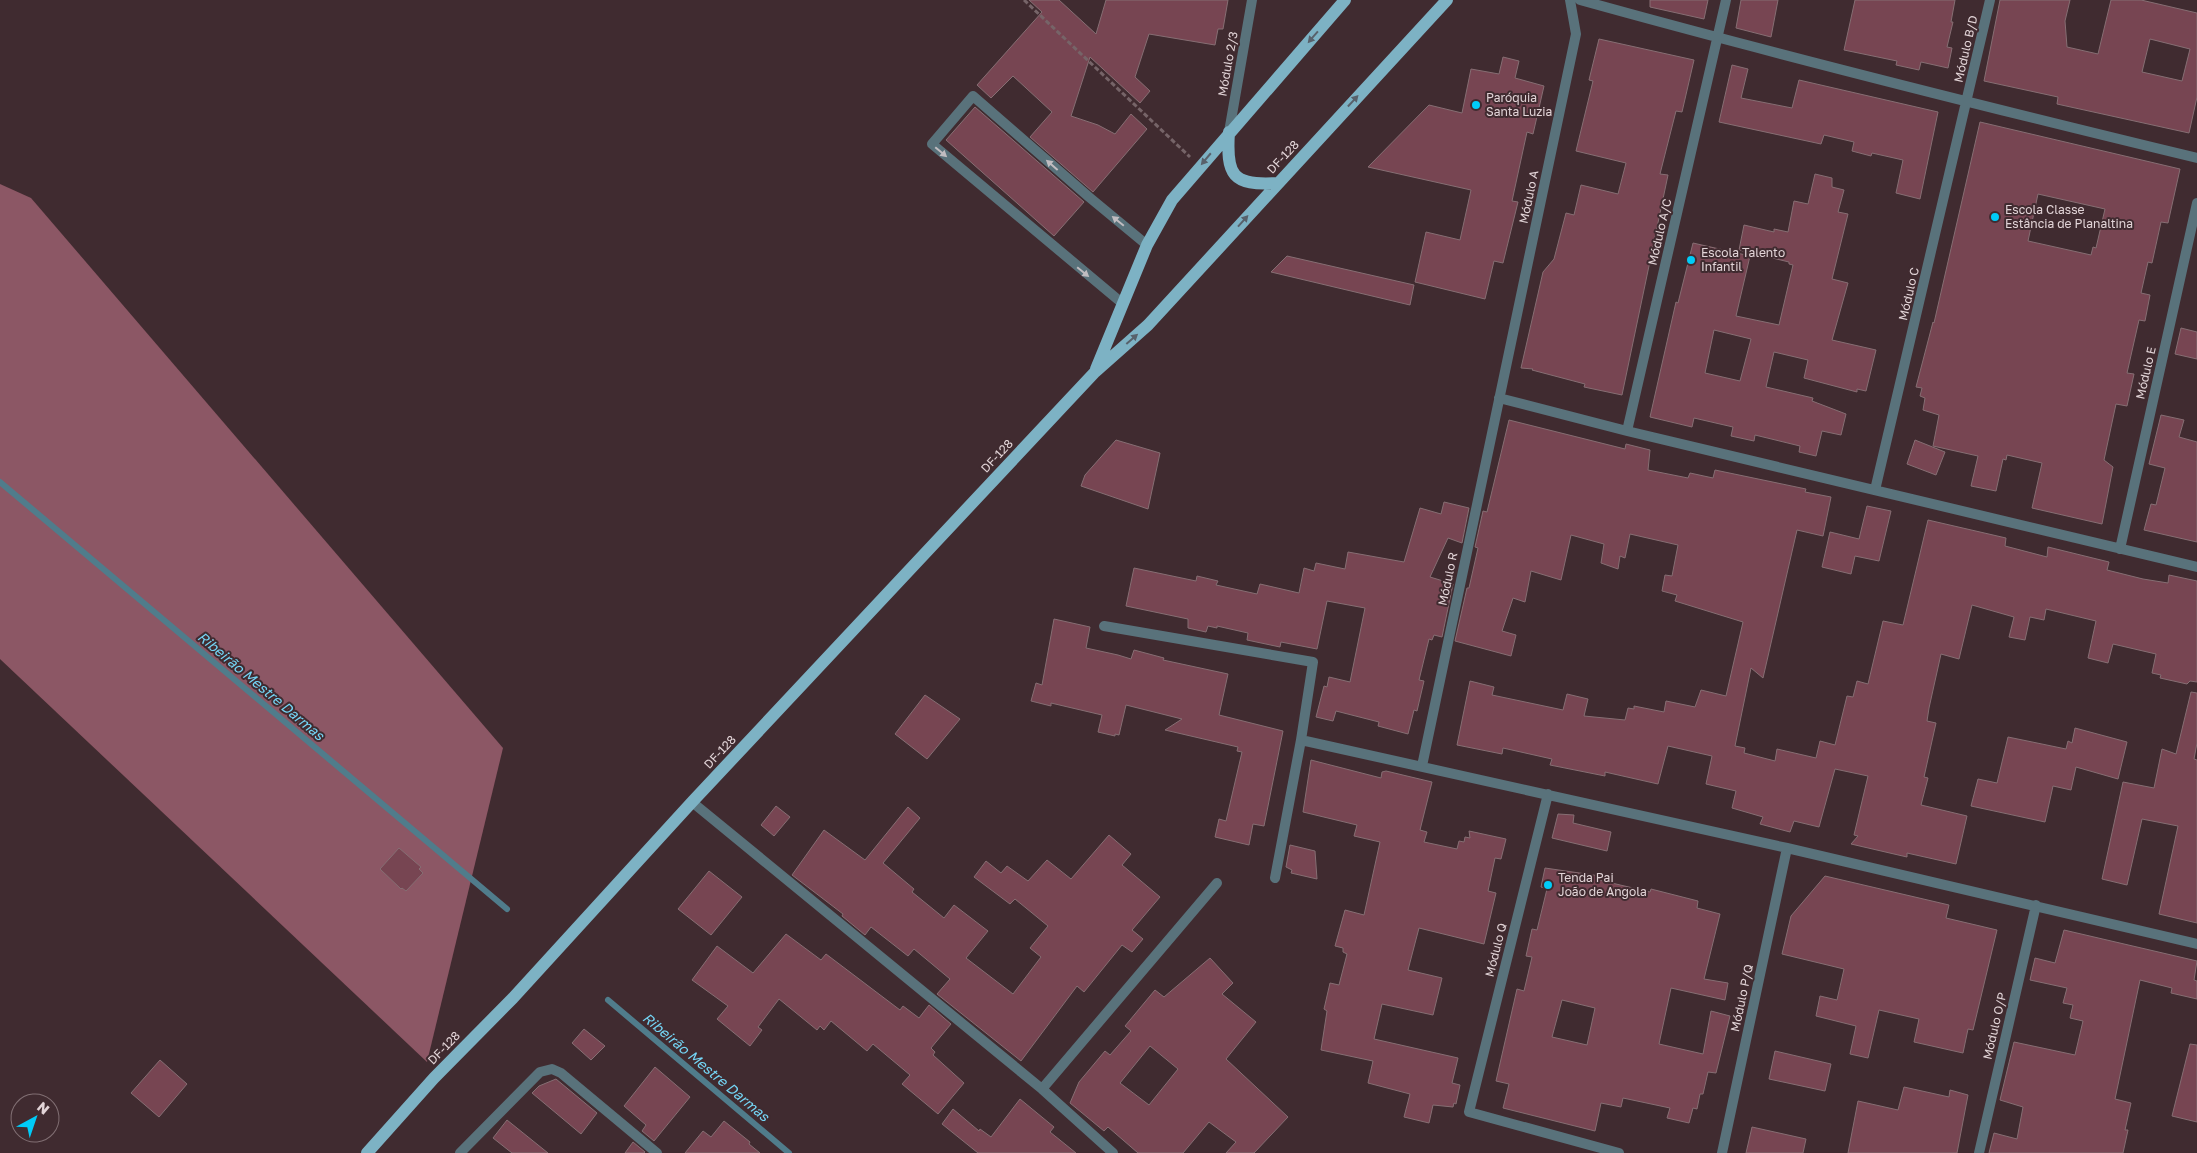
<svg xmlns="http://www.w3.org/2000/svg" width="2197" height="1153" viewBox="0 0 2197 1153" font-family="'Golos Text',sans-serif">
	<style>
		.forest { fill: #8c5765 }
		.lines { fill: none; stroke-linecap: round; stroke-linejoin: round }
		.stream { stroke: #507c8b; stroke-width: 6 }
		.building { fill: #774552; stroke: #866e73; fill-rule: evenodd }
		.path { stroke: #766468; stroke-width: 3; stroke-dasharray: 5 2.5; stroke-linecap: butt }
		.service { stroke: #59727b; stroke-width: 10 }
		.minor { stroke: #59727b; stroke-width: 10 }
		.primary { stroke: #7db2c4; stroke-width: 12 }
		.oneway { fill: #58616b }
		.oneway2 { fill: #c0bcc0 }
		.poi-dot { fill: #00cbf8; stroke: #402b30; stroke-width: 2 }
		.labels { text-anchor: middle; stroke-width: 4; stroke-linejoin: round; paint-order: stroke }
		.street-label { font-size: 12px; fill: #e2d4d7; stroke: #402b30 }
		.poi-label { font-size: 12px; fill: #e2d4d7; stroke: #402b30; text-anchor: start }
		.water-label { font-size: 14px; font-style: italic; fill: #74d5f5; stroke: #402b30 }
	</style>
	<rect width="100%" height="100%" fill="#402b30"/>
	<path class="forest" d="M 0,184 L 31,198 L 503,748 L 427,1062 L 0,659 Z"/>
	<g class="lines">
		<path class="stream" d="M 0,482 L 507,909
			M 608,1000 L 789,1153"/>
	</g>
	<path class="building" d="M 1029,0 L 1059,0 L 1096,34 L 1106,0 L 1228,0 L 1223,29 L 1218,29 L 1215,45 L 1149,34 L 1135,77 L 1150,91 L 1140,103 L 1090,57 L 1071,116 L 1098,125 L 1115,134 L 1131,114 L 1147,129 L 1093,192 L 1030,137 L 1052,112 L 1013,76 L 991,98 L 977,85 L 1042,12 Z
		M 1650,0 L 1708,0 L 1704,19 L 1650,7 Z
		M 1741,0 L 1778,0 L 1771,37 L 1736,28 Z
		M 1855,0 L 1955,0 L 1951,22 L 1953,22 L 1947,47 L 1952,48 L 1948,68 L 1921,62 L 1919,70 L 1896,65 L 1897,61 L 1844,50 Z
		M 2000,0 L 2070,0 L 2065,21 L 2067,47 L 2098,54 L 2111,0 L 2141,0 L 2197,13 L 2197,97 L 2189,133 L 2057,104 L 2058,97 L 1984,81 ZM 2150,39 L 2190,49 L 2182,81 L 2142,72 Z
		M 1599,39 L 1694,60 L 1682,112 L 1676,111 L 1660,174 L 1668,175 L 1622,395 L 1584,387 L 1585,384 L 1532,370 L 1533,369 L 1521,368 L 1543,272 L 1554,259 L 1566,213 L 1574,215 L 1581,185 L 1618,194 L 1626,163 L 1576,151 L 1593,81 L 1589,80 Z
		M 1503,57 L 1519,61 L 1515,78 L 1544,86 L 1533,134 L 1527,132 L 1512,201 L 1518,202 L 1503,263 L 1494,261 L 1485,299 L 1415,282 L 1426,232 L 1460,240 L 1471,190 L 1368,167 L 1429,105 L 1462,113 L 1471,69 L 1499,74 Z
		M 1732,65 L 1748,69 L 1741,98 L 1792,108 L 1799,80 L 1938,112 L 1920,199 L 1896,193 L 1903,160 L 1872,153 L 1871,156 L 1852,151 L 1854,142 L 1824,135 L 1821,144 L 1719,122 Z
		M 975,107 L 1084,202 L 1054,236 L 946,140 Z
		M 1980,122 L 2180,169 L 2168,223 L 2161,222 L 2152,263 L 2148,262 L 2141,293 L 2150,295 L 2145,321 L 2139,320 L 2127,373 L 2134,374 L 2127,406 L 2116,404 L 2104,460 L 2113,467 L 2102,524 L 2032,508 L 2042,463 L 2007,455 L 2006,460 L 2003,459 L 1996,491 L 1971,486 L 1978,456 L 1933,446 L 1939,415 L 1923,410 L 1925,398 L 1920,396 L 1922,388 L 1916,387 L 1933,322 L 1934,323 ZM 2038,194 L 2105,209 L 2096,248 L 2093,247 L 2091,255 L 2028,241 Z
		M 1815,174 L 1832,178 L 1832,187 L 1844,190 L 1838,212 L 1848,214 L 1832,279 L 1848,283 L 1832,340 L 1876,350 L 1866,391 L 1857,389 L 1857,392 L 1804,378 L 1808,360 L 1774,352 L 1766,387 L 1813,398 L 1812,401 L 1846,414 L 1841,435 L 1822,431 L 1816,456 L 1799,452 L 1800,446 L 1755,435 L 1754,441 L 1731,436 L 1733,427 L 1694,418 L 1692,427 L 1650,417 L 1676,302 L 1678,303 L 1693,243 L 1750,256 L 1736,316 L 1779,325 L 1793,265 L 1789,264 L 1789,262 L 1739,250 L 1744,225 L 1774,232 L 1774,229 L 1788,232 L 1794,201 L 1808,204 ZM 1714,330 L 1751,339 L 1740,381 L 1705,373 Z
		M 1287,256 L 1414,285 L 1410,305 L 1271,272 Z
		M 2181,328 L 2197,332 L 2197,359 L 2175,354 Z
		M 2161,415 L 2184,420 L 2179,437 L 2197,442 L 2197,542 L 2144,530 L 2151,504 L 2156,505 L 2165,468 L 2149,464 Z
		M 1509,420 L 1625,449 L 1626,444 L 1650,450 L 1648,470 L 1688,478 L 1690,473 L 1713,478 L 1715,470 L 1806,489 L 1805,492 L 1831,497 L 1823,536 L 1797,530 L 1763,678 L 1751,668 L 1735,746 L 1745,748 L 1744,753 L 1775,761 L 1777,749 L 1816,758 L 1820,741 L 1835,745 L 1847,696 L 1853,697 L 1857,681 L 1868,684 L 1883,621 L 1903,625 L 1928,520 L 2006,538 L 2005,546 L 2047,557 L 2048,547 L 2109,562 L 2107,570 L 2143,579 L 2168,583 L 2169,575 L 2197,581 L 2197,682 L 2190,681 L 2187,684 L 2160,678 L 2161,675 L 2152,673 L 2156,654 L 2113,644 L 2108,663 L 2088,658 L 2096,621 L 2046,609 L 2044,620 L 2030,617 L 2025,640 L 2009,637 L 2014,617 L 1972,605 L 1959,659 L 1941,654 L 1929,708 L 1927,721 L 1936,723 L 1924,777 L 1928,778 L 1921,805 L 1967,816 L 1956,864 L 1907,853 L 1907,857 L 1851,844 L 1858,836 L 1854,835 L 1868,776 L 1835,769 L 1819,827 L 1794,821 L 1790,832 L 1760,824 L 1763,817 L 1732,808 L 1736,791 L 1706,784 L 1712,756 L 1668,746 L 1658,784 L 1605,772 L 1605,776 L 1550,765 L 1552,759 L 1503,748 L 1502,754 L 1457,745 L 1470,681 L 1494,687 L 1492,695 L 1563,710 L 1567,694 L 1588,699 L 1584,716 L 1625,720 L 1628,708 L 1634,709 L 1634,706 L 1664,712 L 1666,701 L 1695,707 L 1701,690 L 1726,696 L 1743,622 L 1675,601 L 1677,595 L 1662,591 L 1665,575 L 1672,576 L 1678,545 L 1630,534 L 1625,558 L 1620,556 L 1618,569 L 1601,563 L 1604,544 L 1571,535 L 1561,580 L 1531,571 L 1525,602 L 1513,598 L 1502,631 L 1516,635 L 1511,656 L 1455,641 L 1467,588 L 1469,588 L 1478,548 L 1475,547 L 1483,511 L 1487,512 Z
		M 1116,440 L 1160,453 L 1148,509 L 1081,486 L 1085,475 Z
		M 1915,440 L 1945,452 L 1936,475 L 1907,464 Z
		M 1444,502 L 1469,508 L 1462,543 L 1448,538 L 1430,577 L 1453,584 L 1442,637 L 1434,635 L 1432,640 L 1429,639 L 1419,680 L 1424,681 L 1417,711 L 1414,710 L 1408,734 L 1378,726 L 1379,722 L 1336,711 L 1333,721 L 1316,717 L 1324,686 L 1327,687 L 1329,677 L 1350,682 L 1365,608 L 1327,601 L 1317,649 L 1281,642 L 1280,647 L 1247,640 L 1248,633 L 1217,626 L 1217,628 L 1208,626 L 1206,632 L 1188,628 L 1188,619 L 1126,606 L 1134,568 L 1196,581 L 1197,576 L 1218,581 L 1216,585 L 1257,594 L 1260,584 L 1299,593 L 1304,568 L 1314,571 L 1316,563 L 1345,569 L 1348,552 L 1404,562 L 1420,508 L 1441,514 Z
		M 1867,506 L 1891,511 L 1879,561 L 1855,556 L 1851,574 L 1822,567 L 1830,532 L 1859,539 Z
		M 1054,619 L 1090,627 L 1086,648 L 1118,655 L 1131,659 L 1134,650 L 1164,658 L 1163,660 L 1228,674 L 1219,715 L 1283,731 L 1264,826 L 1253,824 L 1249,845 L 1215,837 L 1219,819 L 1226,821 L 1242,752 L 1237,751 L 1238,747 L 1165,730 L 1182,719 L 1126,705 L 1119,735 L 1115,734 L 1115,736 L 1098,732 L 1102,715 L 1051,703 L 1051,706 L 1031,701 L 1036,683 L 1042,685 Z
		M 2191,692 L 2197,693 L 2197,743 L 2194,759 L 2197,760 L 2197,923 L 2159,914 L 2178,826 L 2142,819 L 2127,885 L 2102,879 L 2123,782 L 2154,788 L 2162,749 L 2176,754 Z
		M 925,695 L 960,719 L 927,759 L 895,734 Z
		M 2075,728 L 2127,742 L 2118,779 L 2076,767 L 2071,790 L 2053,786 L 2045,822 L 1971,806 L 1978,779 L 1997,783 L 2008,737 L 2066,749 L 2068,741 L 2072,743 Z
		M 1311,760 L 1381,778 L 1382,772 L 1386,771 L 1432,782 L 1420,830 L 1427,832 L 1424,842 L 1457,849 L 1459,841 L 1464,842 L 1465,837 L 1470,838 L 1469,831 L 1506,839 L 1501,859 L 1495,858 L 1488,891 L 1496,893 L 1484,944 L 1419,928 L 1408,970 L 1442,978 L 1433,1015 L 1382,1004 L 1374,1039 L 1458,1058 L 1452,1083 L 1460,1085 L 1456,1104 L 1454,1103 L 1453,1107 L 1433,1105 L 1429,1123 L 1404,1117 L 1410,1094 L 1368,1083 L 1373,1061 L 1321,1050 L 1327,1011 L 1324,1009 L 1330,983 L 1339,985 L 1347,954 L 1343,952 L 1343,948 L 1335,946 L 1345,910 L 1364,915 L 1380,842 L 1354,836 L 1357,825 L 1303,812 Z
		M 776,806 L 790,817 L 774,836 L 761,825 Z
		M 908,807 L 920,818 L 883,863 L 914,889 L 912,892 L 944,918 L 954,905 L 988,931 L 966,958 L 1013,994 L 1041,957 L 1030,948 L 1048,926 L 1015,899 L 1010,904 L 974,877 L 986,861 L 1001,873 L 1007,866 L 1028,881 L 1047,860 L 1071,879 L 1109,835 L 1131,854 L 1122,865 L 1160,897 L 1132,930 L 1143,939 L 1132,952 L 1122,945 L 1084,992 L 1077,986 L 1021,1061 L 937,994 L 950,979 L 914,949 L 908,956 L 871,927 L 865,935 L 842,916 L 843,914 L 792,875 L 824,830 L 865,860 Z
		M 1558,814 L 1574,815 L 1573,823 L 1611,832 L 1607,851 L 1552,838 Z
		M 1290,845 L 1315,851 L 1317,879 L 1291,873 L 1292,870 L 1286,867 Z
		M 399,848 L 421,867 L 419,869 L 423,873 L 406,891 L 402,888 L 401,889 L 380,869 Z
		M 1545,868 L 1600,876 L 1599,880 L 1650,892 L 1651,889 L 1698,901 L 1697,908 L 1720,914 L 1704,979 L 1728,983 L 1725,1000 L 1671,988 L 1659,1044 L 1703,1054 L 1711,1011 L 1730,1016 L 1716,1073 L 1708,1072 L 1703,1094 L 1700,1094 L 1697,1109 L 1693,1108 L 1689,1123 L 1667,1118 L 1670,1108 L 1623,1098 L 1621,1107 L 1601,1103 L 1595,1131 L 1503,1108 L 1509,1084 L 1496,1081 L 1517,989 L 1524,991 L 1532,957 L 1526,956 L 1532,929 L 1537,930 L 1547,889 L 1541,887 ZM 1562,1000 L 1595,1008 L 1587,1045 L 1552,1037 Z
		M 709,871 L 742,897 L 711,935 L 678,909 Z
		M 1825,876 L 1949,905 L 1946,918 L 1997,930 L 1973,1030 L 1968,1029 L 1963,1053 L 1914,1042 L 1919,1019 L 1879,1010 L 1868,1058 L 1850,1054 L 1856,1026 L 1816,1016 L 1820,996 L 1837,1000 L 1844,969 L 1782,954 L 1791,916 Z
		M 2064,930 L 2197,961 L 2194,980 L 2197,981 L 2197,999 L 2171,993 L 2172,988 L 2140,980 L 2115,1099 L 2131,1103 L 2125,1130 L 2128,1130 L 2123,1153 L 1989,1153 L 1994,1133 L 2017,1139 L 2023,1107 L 2000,1100 L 2014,1042 L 2075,1055 L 2083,1021 L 2070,1018 L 2073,1005 L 2063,1003 L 2067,988 L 2030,980 L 2035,958 L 2055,963 Z
		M 786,934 L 821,960 L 826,954 L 900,1010 L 903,1006 L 919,1018 L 929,1005 L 951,1024 L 931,1048 L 935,1052 L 933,1055 L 964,1083 L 938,1114 L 902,1084 L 910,1075 L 873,1044 L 867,1051 L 831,1021 L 824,1030 L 820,1026 L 817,1030 L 779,999 L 758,1027 L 762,1030 L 750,1046 L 717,1019 L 728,1006 L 692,980 L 717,946 L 753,973 Z
		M 1210,958 L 1233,983 L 1222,994 L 1256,1022 L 1226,1059 L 1288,1117 L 1254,1153 L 1226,1153 L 1236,1142 L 1209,1122 L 1183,1153 L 1138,1153 L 1108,1127 L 1104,1131 L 1070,1103 L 1079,1082 L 1105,1051 L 1110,1055 L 1131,1031 L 1125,1026 L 1155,990 L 1164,997 ZM 1150,1046 L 1178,1069 L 1149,1105 L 1120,1083 Z
		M 584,1029 L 605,1046 L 591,1060 L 572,1043 Z
		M 2190,1044 L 2197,1045 L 2197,1122 L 2172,1116 Z
		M 1775,1051 L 1831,1064 L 1825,1091 L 1769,1079 Z
		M 160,1060 L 187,1084 L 159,1117 L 131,1093 Z
		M 655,1067 L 690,1097 L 654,1141 L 642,1131 L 646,1125 L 624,1106 Z
		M 556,1079 L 597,1113 L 581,1134 L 532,1093 L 539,1086 Z
		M 1904,1087 L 1949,1097 L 1950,1090 L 1968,1095 L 1957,1153 L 1848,1153 L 1858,1101 L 1898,1110 Z
		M 1020,1099 L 1054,1127 L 1050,1132 L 1076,1153 L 978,1153 L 942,1124 L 953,1109 L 979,1131 L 980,1129 L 991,1137 Z
		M 507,1120 L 548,1153 L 512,1153 L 493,1138 Z
		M 724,1121 L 750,1142 L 749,1144 L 760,1153 L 685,1153 L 703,1131 L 711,1137 Z
		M 1752,1127 L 1806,1139 L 1803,1153 L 1746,1153 Z
		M 633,1142 L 645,1152 L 644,1153 L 625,1153 Z"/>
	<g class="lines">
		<path class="path" d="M 1024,0 L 1190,157"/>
		<path class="service" d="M 1122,303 L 932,144 L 973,96 L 1089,197 L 1147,245"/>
		<path class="minor" d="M 1580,0 C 1785,57 1990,108 2197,158
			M 1229,132 L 1252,0
			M 1499,398 L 1627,431 L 2197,567
			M 1627,431 L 1726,0
			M 1875,490 L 1990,0
			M 2120,549 L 2197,203
			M 1104,626 L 1313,662 L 1301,740 L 1275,878
			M 1301,740 L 1787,848 L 2197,944
			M 1422,766 L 1576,34 L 1570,0
			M 1548,794 L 1469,1112 L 1619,1153
			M 692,802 L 1042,1089 L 1113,1153
			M 1042,1089 L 1217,883
			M 460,1153 L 540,1072 L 552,1069 L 561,1073 L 657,1153
			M 1722,1153 L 1787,848
			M 1979,1153 L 2036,905"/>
		<path class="primary" d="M 1229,132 C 1226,175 1232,186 1277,183
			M 1096,369 L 1147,245 L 1172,200 L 1345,0
			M 367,1153 L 434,1078 L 513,998 L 692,802 L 1095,372 L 1148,325 L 1447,0"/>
	</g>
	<defs><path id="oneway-solid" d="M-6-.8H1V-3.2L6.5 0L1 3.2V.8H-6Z" transform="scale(1.25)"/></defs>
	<g class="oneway">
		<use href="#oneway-solid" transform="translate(1313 37) rotate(131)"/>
		<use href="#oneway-solid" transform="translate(1353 101) rotate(-47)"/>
		<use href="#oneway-solid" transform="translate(1206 159) rotate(130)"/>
		<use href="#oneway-solid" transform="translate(1243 221) rotate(-48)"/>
		<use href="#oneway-solid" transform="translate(1132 339) rotate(-41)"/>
	</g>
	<g class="oneway2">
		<use href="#oneway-solid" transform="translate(941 152) rotate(40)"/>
		<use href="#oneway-solid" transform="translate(1052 165) rotate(-139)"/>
		<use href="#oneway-solid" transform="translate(1118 221) rotate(-141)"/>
		<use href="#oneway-solid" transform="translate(1083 272) rotate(39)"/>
	</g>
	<g class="poi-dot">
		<circle cx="1476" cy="105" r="5"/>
		<circle cx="1995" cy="217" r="5"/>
		<circle cx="1691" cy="260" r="5"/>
		<circle cx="1548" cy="885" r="5"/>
	</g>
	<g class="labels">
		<g class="street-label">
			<text transform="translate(1966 49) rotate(-77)" y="4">Módulo B/D</text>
			<text transform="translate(1228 64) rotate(-80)" y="4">Módulo 2/3</text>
			<text transform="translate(1283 157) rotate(-47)" y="4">DF-128</text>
			<text transform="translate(1529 197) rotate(-78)" y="4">Módulo A</text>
			<text transform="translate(1660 232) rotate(-77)" y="4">Módulo A/C</text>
			<text transform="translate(1909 294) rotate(-77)" y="4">Módulo C</text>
			<text transform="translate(2146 373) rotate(-77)" y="4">Módulo E</text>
			<text transform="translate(997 456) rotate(-47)" y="4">DF-128</text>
			<text transform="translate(1448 579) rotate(-78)" y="4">Módulo R</text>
			<text transform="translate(720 752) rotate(-47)" y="4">DF-128</text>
			<text transform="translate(1496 950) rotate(-76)" y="4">Módulo Q</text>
			<text transform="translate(1742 998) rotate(-78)" y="4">Módulo P/Q</text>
			<text transform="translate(1995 1026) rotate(-77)" y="4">Módulo O/P</text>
			<text transform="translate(444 1048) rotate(-46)" y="4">DF-128</text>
		</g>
		<g class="poi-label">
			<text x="1486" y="102">Paróquia<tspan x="1486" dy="14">Santa Luzia</tspan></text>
			<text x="2005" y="214">Escola Classe<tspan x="2005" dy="14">Estância de Planaltina</tspan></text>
			<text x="1701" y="257">Escola Talento<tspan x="1701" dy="14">Infantil</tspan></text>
			<text x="1558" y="882">Tenda Pai<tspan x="1558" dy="14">João de Angola</tspan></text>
		</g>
		<g class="water-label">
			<text transform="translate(261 686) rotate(40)" y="5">Ribeirão Mestre Darmas</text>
			<text transform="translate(706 1067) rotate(40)" y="5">Ribeirão Mestre Darmas</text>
		</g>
	</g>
	<g transform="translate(35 1118) rotate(40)"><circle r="24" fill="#402b30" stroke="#816f73"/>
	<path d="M0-4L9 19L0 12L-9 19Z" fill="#00cbf8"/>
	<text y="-8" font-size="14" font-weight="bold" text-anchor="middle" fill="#e2d4d7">N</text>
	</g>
</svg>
